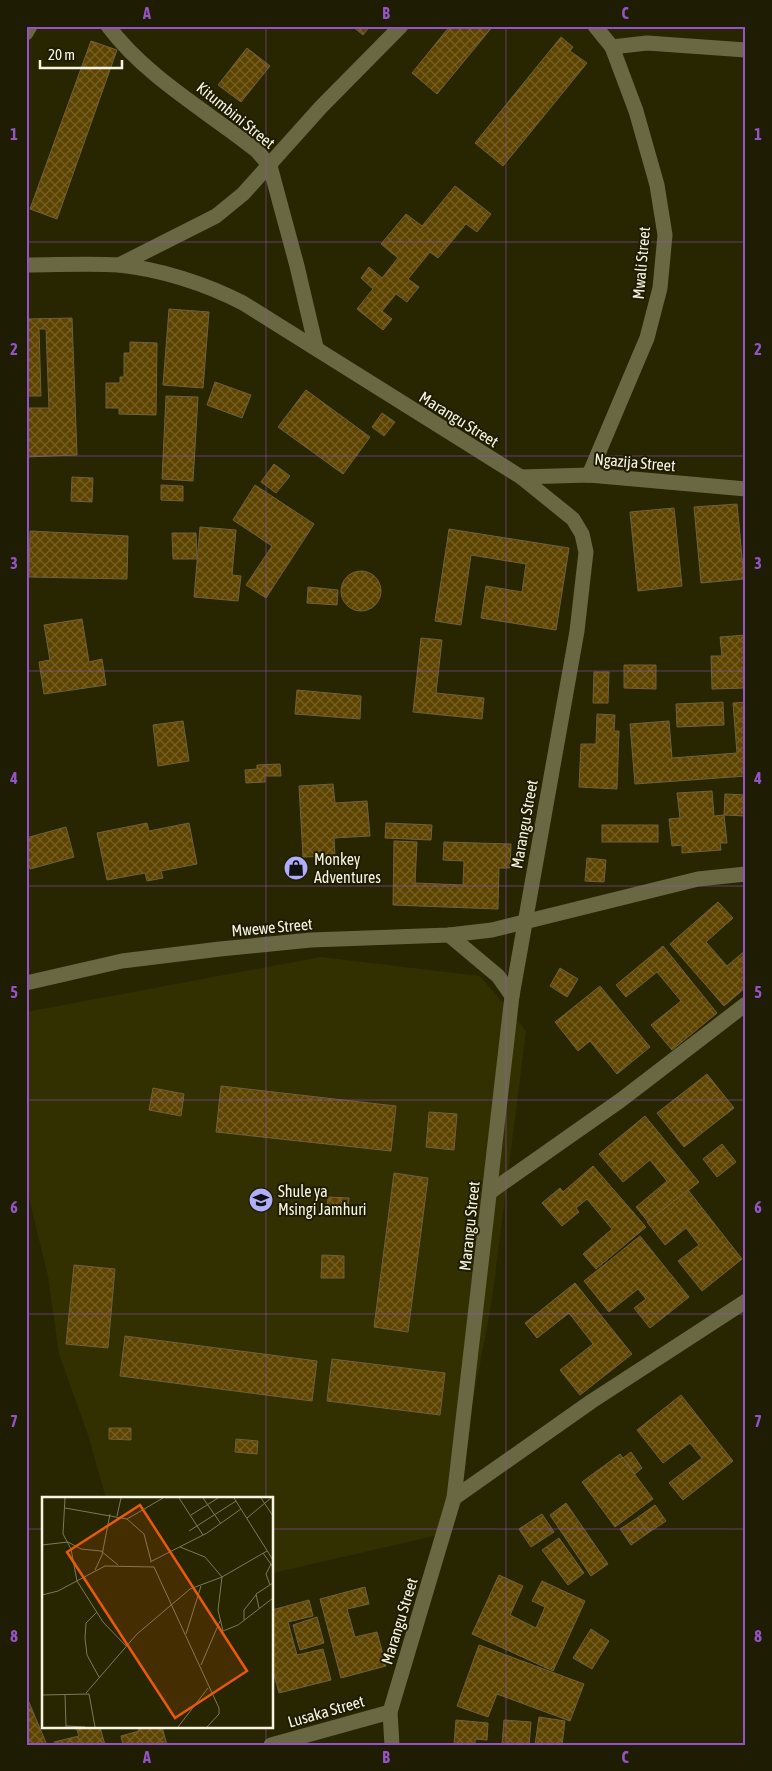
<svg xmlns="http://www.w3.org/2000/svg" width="772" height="1771" font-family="'Asap Condensed',sans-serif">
<defs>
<pattern id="building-cross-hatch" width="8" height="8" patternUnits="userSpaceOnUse" patternTransform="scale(1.25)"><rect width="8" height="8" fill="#5d4400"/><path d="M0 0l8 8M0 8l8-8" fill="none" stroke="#756025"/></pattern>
</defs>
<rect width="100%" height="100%" fill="#282601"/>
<path fill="#322f00" d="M321,957L480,976L526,1031L492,1300L470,1417L443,1534L273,1573L272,1498H106L88,1435L59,1354L48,1276L26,1186V1012Z"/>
<g fill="url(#building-cross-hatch)" stroke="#705f3d">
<path d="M352,26H370L363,35Z"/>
<path d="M450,26H493L437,94L412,73Z"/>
<path d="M561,37L573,47L570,51L587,63L503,166L475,143Z"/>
<path d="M91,41L117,50L57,219L30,209Z"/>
<path d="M247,48L270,66L241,102L218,85Z"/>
<path d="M455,186L491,214L477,232L466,224L438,258L430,252L408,279L419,287L407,302L396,294L382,311L392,319L383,330L357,309L373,289L361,278L369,267L382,278L398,258L381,244L406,214L422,226Z"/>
<path d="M169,309L209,312L203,388L163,385Z"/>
<path d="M72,318L77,455L26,457V408H49L46,329H39L41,396H26V319Z"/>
<path d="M130,342L157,343L156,415L119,414V408H106V383H120V377H124V353H130Z"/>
<path d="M215,382L251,395L242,418L207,405Z"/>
<path d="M306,390L370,437L343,474L278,427Z"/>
<path d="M166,396L198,397L193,481L162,479Z"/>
<path d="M382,413L395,422L384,436L372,427Z"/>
<path d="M274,464L290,476L276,493L261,482Z"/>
<path d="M72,477L93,478L92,502L71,501Z"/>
<path d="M161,485L183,486V501L161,500Z"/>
<path d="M255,485L314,524L266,598L246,585L272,546L233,520Z"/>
<path d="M737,504L744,579L701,583L694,507Z"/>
<path d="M674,508L682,586L638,591L630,512Z"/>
<path d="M200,527L236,530L232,575L241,576L238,601L194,597Z"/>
<path d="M449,529L569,548L556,630L481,618L486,586L522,592L526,564L471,555L461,625L435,621Z"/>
<path d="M30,531L128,536L127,579L29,577Z"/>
<path d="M172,533H196L197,559H173Z"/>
<circle cx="361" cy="591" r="20"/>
<path d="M308,587L338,590L337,605L307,603Z"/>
<path d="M82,619L89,662L102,659L106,685L44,694L39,662L50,660L44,625Z"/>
<path d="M746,635V688L712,689L711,656H722L720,637Z"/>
<path d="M421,638L442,640L436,693L484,698L482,719L413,712Z"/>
<path d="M624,665H656V689L624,688Z"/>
<path d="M594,672H609L608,703H593Z"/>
<path d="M297,690L361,696L360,719L295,714Z"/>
<path d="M723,702L724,725L677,727L676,704Z"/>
<path d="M746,702V776L635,784L630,724L669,721L672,758L737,753L733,703Z"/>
<path d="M597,714L615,715L614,731H619L617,789L579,787L581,744H596Z"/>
<path d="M183,721L189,761L158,766L153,725Z"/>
<path d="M280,764L281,776H265V782L246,783L245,770L257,769V765Z"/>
<path d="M333,784L335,803L367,801L370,836L334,838L335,856L303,857L299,786Z"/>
<path d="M712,791L714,816L724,815L727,843H720L721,850L682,853V845L672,846L669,819L680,818L677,793Z"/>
<path d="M725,794L746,795V816L724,815Z"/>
<path d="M147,823L149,831L189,823L197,864L161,871L163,878L147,881L145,873L107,880L97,833Z"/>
<path d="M386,823L432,825L431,840L385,838Z"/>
<rect x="602" y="825" width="56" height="17"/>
<path d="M66,827L74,857L30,869L26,855V838Z"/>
<path d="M394,841L417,842L415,883L463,885L464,861L443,860L444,842L511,844L510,868H499L498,909L393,905Z"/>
<path d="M587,858L606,860L604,882L585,881Z"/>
<path d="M718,902L733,918L706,942L727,966L746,950V987L724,1006L670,944Z"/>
<path d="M663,946L717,1013L672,1050L651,1025L681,1001L657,972L626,997L616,985Z"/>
<path d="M560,968L578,979L567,997L550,986Z"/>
<path d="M600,986L650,1047L617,1074L590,1041L578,1051L555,1022Z"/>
<path d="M707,1074L734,1108L684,1147L657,1113Z"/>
<path d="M221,1086L396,1106L391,1151L216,1132Z"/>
<path d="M153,1088L184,1094L181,1116L149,1110Z"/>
<path d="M429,1112L457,1114L454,1150L426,1147Z"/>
<path d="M645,1116L699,1182L649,1223L636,1207L667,1181L650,1160L623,1182L599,1154Z"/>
<path d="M722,1144L736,1162L717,1177L703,1159Z"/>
<path d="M593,1166L646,1227L596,1269L583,1254L612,1229L587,1199L576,1208L579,1212L562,1226L542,1203L560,1188L563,1192Z"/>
<path d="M394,1173L428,1178L408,1332L374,1327Z"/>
<path d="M688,1190L742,1259L702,1291L678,1261L699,1245L686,1228L665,1245L647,1222Z"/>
<path d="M328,1197L349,1198L347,1215L327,1214Z"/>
<path d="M640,1236L689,1297L650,1328L634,1308L646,1299L638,1289L609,1312L584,1281Z"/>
<path d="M322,1255L344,1256V1278H321Z"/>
<path d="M74,1265L115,1269L108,1348L66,1344Z"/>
<path d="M575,1283L632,1354L580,1395L560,1370L593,1344L569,1313L537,1338L525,1323Z"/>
<path d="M125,1336L317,1361L312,1401L120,1376Z"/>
<path d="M332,1359L445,1373L440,1415L327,1401Z"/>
<path d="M681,1395L733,1461L683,1500L669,1483L702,1458L690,1443L663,1463L637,1430Z"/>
<path d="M109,1428H131V1440L109,1439Z"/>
<path d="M236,1439L258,1441L257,1454L235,1452Z"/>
<path d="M631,1452L642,1468L635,1474L623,1458Z"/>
<path d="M620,1454L653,1499L615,1527L582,1482Z"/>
<path d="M566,1503L608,1564L591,1576L550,1515Z"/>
<path d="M655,1505L666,1521L648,1533L637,1518Z"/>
<path d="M542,1514L554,1532L531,1547L519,1529Z"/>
<path d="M637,1518L648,1533L631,1545L620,1529Z"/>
<path d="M559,1538L584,1573L568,1585L542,1550Z"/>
<path d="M499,1575L523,1586L510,1615L536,1628L545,1607L532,1601L542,1581L585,1601L553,1671L472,1634Z"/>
<path d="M365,1587L369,1604L347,1609L355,1637L377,1632L386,1666L341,1678L320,1599Z"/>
<path d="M309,1600L313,1616L288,1622L297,1655L323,1649L331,1680L279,1693L272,1667V1610Z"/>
<path d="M317,1617L324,1643L300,1650L293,1625Z"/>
<path d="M591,1629L609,1641L592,1669L573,1658Z"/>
<path d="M479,1645L584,1684L570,1721L497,1694L488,1717L457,1706Z"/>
<path d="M26,1700H28L47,1745H26Z"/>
<path d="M539,1717L565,1721L562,1745H535Z"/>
<path d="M456,1720L488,1723L487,1740L475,1739V1745H454Z"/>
<path d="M504,1720L531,1722L529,1745H502Z"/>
<path d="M76,1727H100L105,1745H55L54,1742L79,1736Z"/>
<path d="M138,1727H162L167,1745H123L121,1736L139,1731Z"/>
</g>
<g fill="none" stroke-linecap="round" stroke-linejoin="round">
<g stroke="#6a6842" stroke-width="15">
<path d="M108,26C147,78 207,111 257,151L270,166L297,266L316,347"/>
<path d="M26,33L30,26"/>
<path d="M612,47L647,43L746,50"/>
<path d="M26,265C57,265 88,263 119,265C160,269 206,284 243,303L521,477L573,519L582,534L586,552L577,631L512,996L454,1498L390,1712L392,1745"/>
<path d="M119,265L216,216L243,194L321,107L401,26"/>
<path d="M589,475L647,338L660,288L665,235L657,185L636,111L612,47L595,26"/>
<path d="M521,477L589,475L746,489"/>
<path d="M449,935L498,976L512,996"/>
<path d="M26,983L122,961L220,949L311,940L449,935L492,930L698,879L746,874"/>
<path d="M490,1192L621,1100L746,1004"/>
<path d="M454,1498L592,1401L746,1301"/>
<path d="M271,1745L390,1712"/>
</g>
</g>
<path fill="none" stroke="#9454c6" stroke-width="1" stroke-opacity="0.55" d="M266,26V1498M506,26V1745M26,242H746M26,456H746M26,671H746M26,886H746M26,1100H746M26,1314H746M26,1529H44M272,1529H746M266,1727V1745"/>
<defs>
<symbol id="shop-disc" viewBox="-11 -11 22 22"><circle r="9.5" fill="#b0aefa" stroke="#1e1c02"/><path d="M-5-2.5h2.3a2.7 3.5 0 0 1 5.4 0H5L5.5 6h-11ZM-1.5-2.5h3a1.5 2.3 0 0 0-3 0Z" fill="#111"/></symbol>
<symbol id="school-disc" viewBox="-11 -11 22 22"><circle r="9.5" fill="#b0aefa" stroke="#1e1c02"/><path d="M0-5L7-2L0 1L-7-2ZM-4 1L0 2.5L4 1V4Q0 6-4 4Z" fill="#111"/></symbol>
</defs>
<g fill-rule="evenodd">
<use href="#shop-disc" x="282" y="854" width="28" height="28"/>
<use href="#school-disc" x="247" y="1186" width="28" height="28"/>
</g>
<g text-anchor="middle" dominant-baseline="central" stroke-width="4" stroke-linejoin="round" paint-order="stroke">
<g font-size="16" fill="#f6f5e1" stroke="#1e1c02">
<text transform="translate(236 115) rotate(39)">Kitumbini Street</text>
<text transform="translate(641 263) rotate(-85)">Mwali Street</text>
<text transform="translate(459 419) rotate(32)">Marangu Street</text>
<text transform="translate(635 462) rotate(5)">Ngazija Street</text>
<text transform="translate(524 824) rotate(-80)">Marangu Street</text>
<text transform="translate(272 927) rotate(-5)">Mwewe Street</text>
<text transform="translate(469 1226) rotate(-84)">Marangu Street</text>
<text transform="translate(399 1621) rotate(-73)">Marangu Street</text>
<text transform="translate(326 1711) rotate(-16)">Lusaka Street</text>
</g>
<g font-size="16" fill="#f6f5e1" stroke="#1e1c02" text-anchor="start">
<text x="314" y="859">Monkey<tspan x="314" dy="18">Adventures</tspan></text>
<text x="278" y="1191">Shule ya<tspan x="278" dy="18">Msingi Jamhuri</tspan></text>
</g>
</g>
<g transform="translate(42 1497)">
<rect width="231" height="231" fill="#282601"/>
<path fill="none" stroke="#7a795b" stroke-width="1" d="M23,1L21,37L29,52L35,84L61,125L84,149M137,1L161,38M161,1L179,27M192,1L231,63M219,1L231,19M23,11L85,22L102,37L109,64M149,18L176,1M75,19L79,1M205,21L229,1M85,22L121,1M147,34L194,4M0,48L26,45L39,52L59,54L76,68M138,50L163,60L180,80L176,113L181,134L196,128L231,101M221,56L231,70M108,65L165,36L199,12M53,73L60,58L68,17M228,88L224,77L229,67M0,98L16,94L63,69L112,70L177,211V217L165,230M217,111L214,97L231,86M55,115L44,126L43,141L45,158L57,180M202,123V113L214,98M144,137L159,89M159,168L178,124M44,196L95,137L148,92L180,80L225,54M23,197L24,230M0,198L47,197L53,230M24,229L43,230M136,230L166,191"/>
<path fill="#e8590c" fill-opacity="0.15" stroke="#e8590c" stroke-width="2.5" d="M98,8L205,174L133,221L25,55Z"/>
<rect width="231" height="231" fill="none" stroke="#f6f5e1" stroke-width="2.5"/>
</g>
<rect width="772" height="1771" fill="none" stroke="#1e1c02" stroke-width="55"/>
<path d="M40 60v8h82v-8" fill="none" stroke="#f6f5e1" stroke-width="2.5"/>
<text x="48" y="60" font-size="15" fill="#f6f5e1" stroke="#1e1c02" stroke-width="4" paint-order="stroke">20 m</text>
<rect x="28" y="28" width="716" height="1716" fill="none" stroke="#9454c6" stroke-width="2"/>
<g font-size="16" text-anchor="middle" font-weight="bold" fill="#9454c6">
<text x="147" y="19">A</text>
<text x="386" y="19">B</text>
<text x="625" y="19">C</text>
<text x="14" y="140">1</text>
<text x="758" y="140">1</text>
<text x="14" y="355">2</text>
<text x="758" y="355">2</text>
<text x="14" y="569">3</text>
<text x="758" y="569">3</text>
<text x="14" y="784">4</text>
<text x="758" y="784">4</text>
<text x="14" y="998">5</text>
<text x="758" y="998">5</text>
<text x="14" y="1213">6</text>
<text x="758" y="1213">6</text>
<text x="14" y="1427">7</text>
<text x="758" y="1427">7</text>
<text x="14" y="1642">8</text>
<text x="758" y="1642">8</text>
<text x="147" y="1763">A</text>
<text x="386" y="1763">B</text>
<text x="625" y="1763">C</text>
</g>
</svg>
